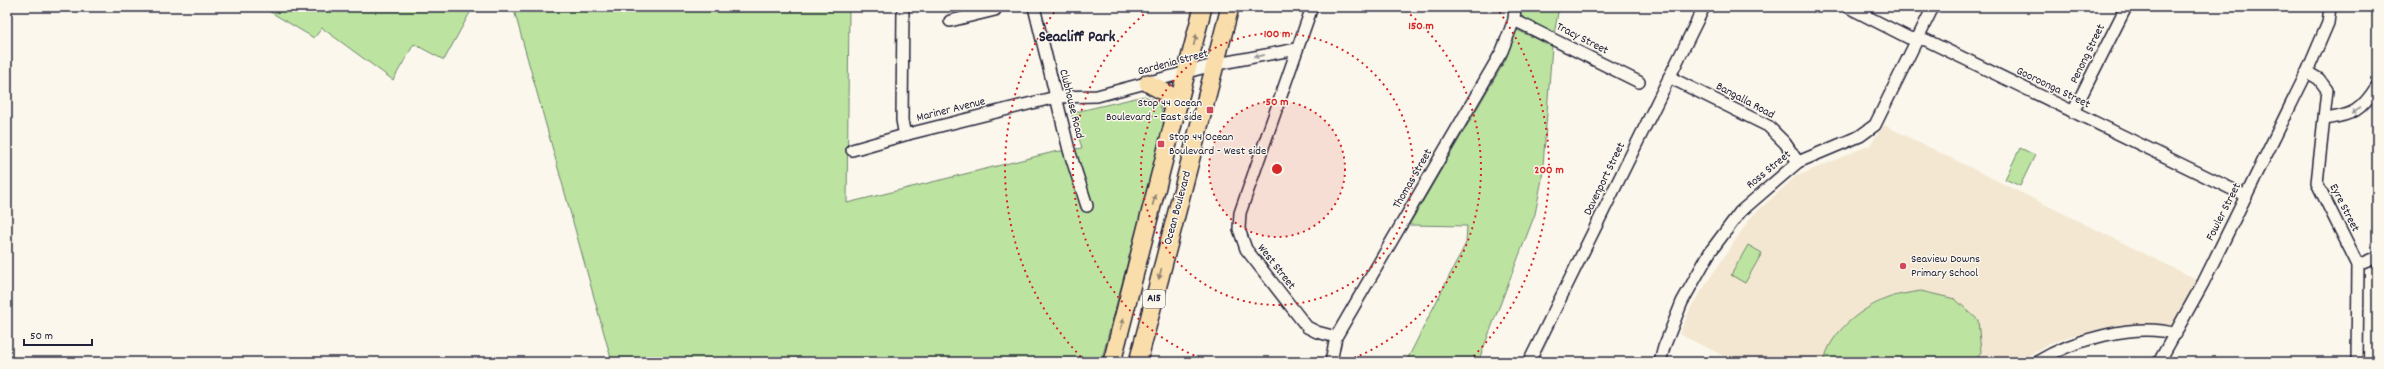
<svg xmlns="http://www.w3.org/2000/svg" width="2384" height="369" font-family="Dekko,sans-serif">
<rect width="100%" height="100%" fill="#fbf7ec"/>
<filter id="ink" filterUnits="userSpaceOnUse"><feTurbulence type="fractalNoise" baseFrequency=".025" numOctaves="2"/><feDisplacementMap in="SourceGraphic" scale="8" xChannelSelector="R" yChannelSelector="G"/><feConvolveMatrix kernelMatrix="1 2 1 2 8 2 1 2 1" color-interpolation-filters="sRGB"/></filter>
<g filter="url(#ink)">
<path fill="#f3e7d1" d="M1884,125L2198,280L2174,325L2089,332L2070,336L2044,346L2018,362H1736L1679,334L1692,305L1751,217L1795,177L1870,145Z"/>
<g fill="#bce4a0" stroke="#6f836e">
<path d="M262,7H473L444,60L414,44L393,80L322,28L314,38Z"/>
<path d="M508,7H849L847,203L1054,152L1082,148L1071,113L1144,96L1159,102L1165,123L1101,362H612L514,10Z"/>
<path d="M1519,7H1559L1554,35L1518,17Z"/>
<path d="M1517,30L1552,46L1542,179L1535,214L1478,362H1406L1466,243L1467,226L1409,225L1506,59L1514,32Z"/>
<path d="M2020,148L2035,155L2020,186L2005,179Z"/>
<path d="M1748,245L1762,253L1745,283L1731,275Z"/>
<path d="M1921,291L1955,299L1978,320L1981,352L1975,362H1824C1829,333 1861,308 1888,298C1898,294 1910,293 1921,291Z"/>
</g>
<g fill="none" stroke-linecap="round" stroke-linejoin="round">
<defs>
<g id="street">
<path d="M903,7L902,120L904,131L908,134L1056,97L1097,96L1217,64L1297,49"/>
<path d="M1034,7L1069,150L1087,206"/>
<path d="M1312,7L1240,213L1239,229L1246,249L1307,327L1317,332L1336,337"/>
<path d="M1848,7L1909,38L1926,40L2246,196"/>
<path d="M2330,7L2328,23L2307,72L2319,79L2327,90L2317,183L2358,265L2357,362"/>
<path d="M1514,20L1639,82"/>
<path d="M950,21L995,10"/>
<path d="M1669,77L1768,126L1785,143L1798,162"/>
<path d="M2073,112L2126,7"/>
<path d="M2325,119C2353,115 2361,111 2377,86"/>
<path d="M852,150L908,134"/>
<path d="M2358,265L2377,257"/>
<path d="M1331,362L1336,337L1502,51L1514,20L1515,7"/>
<path d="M1529,362L1704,7"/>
<path d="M1660,362L1664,347L1682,302L1710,252L1740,212L1798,162L1860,136L1875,125L1933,7"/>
<path d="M2037,362C2072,340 2136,322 2176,334"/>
<path d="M2159,362L2203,283L2307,72"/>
</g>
<g id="primary">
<path d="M1148,83L1168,94L1173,110L1172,118"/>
<path d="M1112,362L1203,7"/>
<path d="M1138,362L1230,7"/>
</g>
</defs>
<use href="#street" stroke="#22223b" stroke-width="14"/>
<use href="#primary" stroke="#22223b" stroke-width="20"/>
<use href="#street" stroke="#fbf7ec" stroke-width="11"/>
<use href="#primary" stroke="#f9deab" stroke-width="17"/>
</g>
<defs><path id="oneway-solid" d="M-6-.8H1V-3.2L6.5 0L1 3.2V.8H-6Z"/></defs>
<g fill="#8e8073">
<use href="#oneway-solid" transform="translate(1195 40) rotate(-76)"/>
<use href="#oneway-solid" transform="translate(1154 200) rotate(-75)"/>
<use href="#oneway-solid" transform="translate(1160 274) rotate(104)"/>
<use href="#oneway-solid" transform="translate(1122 324) rotate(-76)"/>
</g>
<g fill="#99979c">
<use href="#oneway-solid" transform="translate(1259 56) rotate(169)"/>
<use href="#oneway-solid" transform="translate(2356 111) rotate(147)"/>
</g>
</g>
<circle cx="1277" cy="169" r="68" fill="#d62828" fill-opacity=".12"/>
<g fill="none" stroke="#d62828" stroke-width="2" stroke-dasharray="2 4">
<circle cx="1277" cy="169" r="68"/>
<circle cx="1277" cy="169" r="136"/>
<path d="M1211 362A204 204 0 0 1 1153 7M1401 7A204 204 0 0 1 1343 362"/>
<path d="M1085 361A272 272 0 0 1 1058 7M1496 7A272 272 0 0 1 1469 361"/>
</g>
<g fill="#d1495b" stroke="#fbf7ec" stroke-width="1.5">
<rect x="1206" y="106" width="8" height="8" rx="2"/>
<rect x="1157" y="140" width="8" height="8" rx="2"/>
<circle cx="1903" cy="266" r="4"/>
</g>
<g text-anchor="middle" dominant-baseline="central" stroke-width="3" stroke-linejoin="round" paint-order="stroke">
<rect fill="#fbf7ec" stroke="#636270" stroke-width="1" x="1143" y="290" width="22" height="18" rx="3"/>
<g font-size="11" font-weight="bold" fill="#22223b">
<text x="1154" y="299">A15</text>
</g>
<g font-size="12" fill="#22223b" stroke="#fbf7ec">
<text transform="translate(1582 39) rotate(27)">Tracy Street</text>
<text transform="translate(2088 54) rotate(-64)">Penong Street</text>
<text transform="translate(1173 63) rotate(-15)">Gardenia Street</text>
<text transform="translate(2053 88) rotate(26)">Gooroonga Street</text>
<text transform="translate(1745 101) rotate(28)">Bangalla Road</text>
<text transform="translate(1071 104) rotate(76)">Clubhouse Road</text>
<text transform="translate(951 110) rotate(-14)">Mariner Avenue</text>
<text transform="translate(1769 170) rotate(-39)">Ross Street</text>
<text transform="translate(1413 179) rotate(-60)">Thomas Street</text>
<text transform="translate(1605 179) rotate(-64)">Davenport Street</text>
<text transform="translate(1178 208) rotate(-75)">Ocean Boulevard</text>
<text transform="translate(2344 208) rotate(63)">Eyre Street</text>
<text transform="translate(2224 212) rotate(-63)">Fowler Street</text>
<text transform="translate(1276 267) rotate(52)">West Street</text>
</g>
<g font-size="12" fill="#22223b" stroke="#fbf7ec" text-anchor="start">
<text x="1202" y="103" text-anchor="end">Stop 44 Ocean<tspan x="1202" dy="14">Boulevard - East side</tspan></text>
<text x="1169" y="137">Stop 44 Ocean<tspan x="1169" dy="14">Boulevard - West side</tspan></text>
<text x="1911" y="259">Seaview Downs<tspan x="1911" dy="14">Primary School</tspan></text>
</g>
<g font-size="16" font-weight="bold" fill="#22223b" stroke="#fbf7ec">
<text x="1077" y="37">Seacliff Park</text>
</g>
</g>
<circle cx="1277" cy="169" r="6" fill="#d62828" stroke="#fbf7ec" stroke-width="2"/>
<g font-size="12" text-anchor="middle" font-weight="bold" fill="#d62828" stroke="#fbf7ec" stroke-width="3" stroke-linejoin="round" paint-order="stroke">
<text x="1421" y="29">150 m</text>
<text x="1277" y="37">100 m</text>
<text x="1277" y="105">50 m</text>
<text x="1549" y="173">200 m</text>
</g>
<rect width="2384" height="369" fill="none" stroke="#fbf7ec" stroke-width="24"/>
<rect x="12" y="12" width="2360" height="345" fill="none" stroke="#22223b" stroke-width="1.5" filter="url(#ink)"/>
<path d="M24 339v6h68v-6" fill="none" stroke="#22223b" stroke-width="2"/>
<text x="30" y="339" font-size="12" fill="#22223b" stroke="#fbf7ec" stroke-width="3" paint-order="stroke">50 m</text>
</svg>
